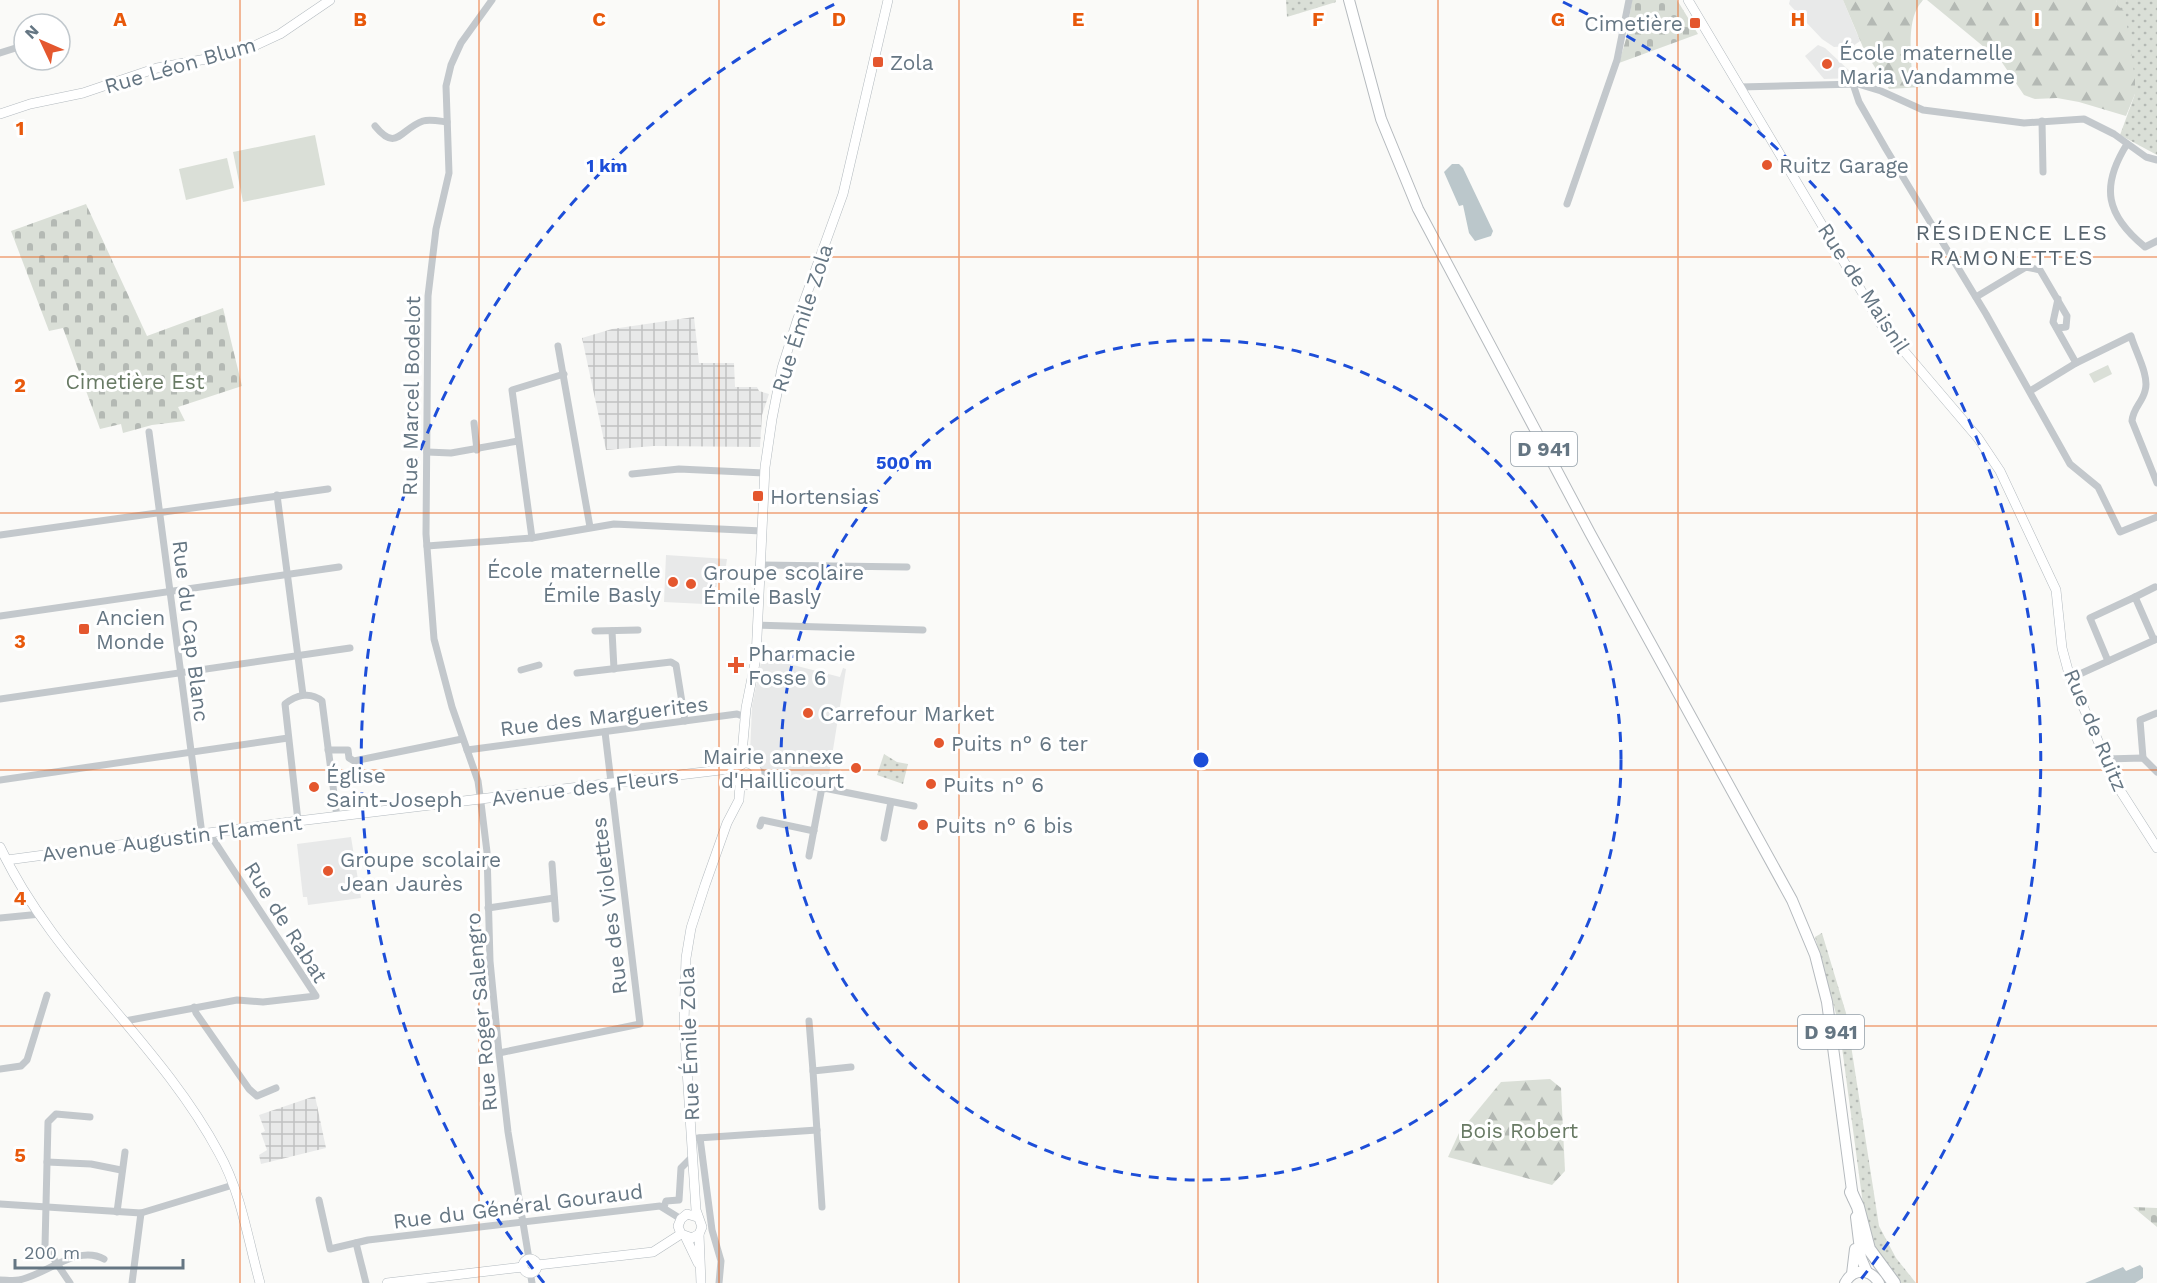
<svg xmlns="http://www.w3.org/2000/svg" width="2157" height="1283" font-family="'Work Sans',sans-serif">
<defs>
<pattern id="industrial-grid" width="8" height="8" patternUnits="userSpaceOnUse" patternTransform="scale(1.5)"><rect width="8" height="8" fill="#e8e9e9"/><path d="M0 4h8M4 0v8" fill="none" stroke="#c0c1c2"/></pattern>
<pattern id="grass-dots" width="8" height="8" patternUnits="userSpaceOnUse" patternTransform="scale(1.5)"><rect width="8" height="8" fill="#dadfd7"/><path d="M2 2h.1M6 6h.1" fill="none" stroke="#b4b9b4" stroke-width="1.8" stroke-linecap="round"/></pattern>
<pattern id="forest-firs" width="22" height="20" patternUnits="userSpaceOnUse" patternTransform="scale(1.5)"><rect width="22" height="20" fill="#dadfd7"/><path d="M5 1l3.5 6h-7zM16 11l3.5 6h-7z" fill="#b4b9b4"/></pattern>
<pattern id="cemetery-stones" width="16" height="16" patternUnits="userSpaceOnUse" patternTransform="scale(1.5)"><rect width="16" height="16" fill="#dadfd7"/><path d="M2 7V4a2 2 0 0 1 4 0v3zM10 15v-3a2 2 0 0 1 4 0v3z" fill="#b4b9b4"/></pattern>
</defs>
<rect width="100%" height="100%" fill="#fafaf8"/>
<g fill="#e8e9e9">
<path d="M1790,0H1843L1860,41L1849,49L1846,46L1834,47L1822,39L1789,4Z"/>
<path d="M1818,45L1825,48L1854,75V78L1824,79L1805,56Z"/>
<path d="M666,555L727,559L726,566H719L715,597L724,599V605L664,602Z"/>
<path d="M762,657L840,677L843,668L846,669L826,793L763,781L762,769L750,754L752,706Z"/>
<path d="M351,837L361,898L308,905L307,897H303L297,844Z"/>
</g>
<g fill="url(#industrial-grid)">
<path d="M694,317L699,363H734L735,387H757L759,391L769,394L762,415L760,447L654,446L606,450L582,338L612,329Z"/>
<path d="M315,1096L326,1148L261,1164L259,1155L267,1150L261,1133L265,1131L259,1115Z"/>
</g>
<g fill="url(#grass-dots)">
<path d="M1286,0H1336V2L1287,17Z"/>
<path d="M2116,0H2157V155L2120,135L2135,94Z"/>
<path d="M884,754L897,762L908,764L903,784L877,775Z"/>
<path d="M1822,933L1846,1013L1879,1226L1896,1258L1916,1283H1901L1875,1251L1866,1227L1839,1025L1815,937Z"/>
</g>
<g fill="url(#forest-firs)">
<path d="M1843,0H1923C1905,19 1912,55 1912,79L1922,87L1889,89L1865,52Z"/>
<path d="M1927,0H2116L2118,6L2125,12L2135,79V94L2126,116L2079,102L2057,98L2035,99L2024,95L2001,61Z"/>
<path d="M1550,1079L1561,1088L1565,1171L1552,1185L1448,1157L1459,1133L1501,1082Z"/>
</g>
<g fill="url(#cemetery-stones)">
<path d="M1632,0H1677L1698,34L1619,63L1626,39Z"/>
<path d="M86,204L147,336L223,308L242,386L178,407L185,421L152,425L123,433L121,424L100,429L63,328L49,331L11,231Z"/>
<path d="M2133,1207L2157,1208V1227Z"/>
</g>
<g fill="#dadfd7">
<path d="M315,135L325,185L243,202L233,152Z"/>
<path d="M227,158L234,188L186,200L179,169Z"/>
<path d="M2108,365L2112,374L2094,383L2089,374Z"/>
</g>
<g fill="#bbc7cb">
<path d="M1452,164H1459L1463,168L1493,231L1491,236L1475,241L1469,233L1463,205L1459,206L1444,172Z"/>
<path d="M2140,1265L2143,1268V1278L2135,1283H2085L2123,1267L2126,1271Z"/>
</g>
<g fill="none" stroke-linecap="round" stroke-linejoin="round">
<defs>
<g id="secondary">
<path d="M1688,0L1881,324L1978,438L2000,471L2056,590L2062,648L2069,674L2118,787L2157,848"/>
<path d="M0,114L30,104L83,93L157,68L239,53L280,34L330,0"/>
<circle cx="746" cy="774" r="11"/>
<path d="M741,765L746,708L756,658L765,467L772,419L782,368L797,321L843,194L888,0"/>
<path d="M0,847C54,962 159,1041 219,1153C241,1192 248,1240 260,1283"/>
<path d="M7,860L298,821L737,768"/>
<path d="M697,1217L687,1214L681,1219L678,1226L681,1234L692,1238L699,1234L702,1227L696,1210L684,1023L686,958L691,928L705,885L727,823L739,800L740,783"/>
<path d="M699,1234L701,1283"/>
<path d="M686,1238L698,1263"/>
<circle cx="530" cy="1266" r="7"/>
<path d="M537,1265L653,1252L681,1234"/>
<path d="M387,1283L523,1267"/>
</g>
<g id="primary">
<path d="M1349,0L1381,119L1418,209L1590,533L1792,900L1815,955L1827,1002L1853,1198"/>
<path d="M1856,1217L1861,1258L1867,1272"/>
<path d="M1852,1274L1855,1249"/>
<path d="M1845,1283C1853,1268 1870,1268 1879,1283"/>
</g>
<path id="highway" d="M1851,1192L1858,1207L1869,1249L1894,1283"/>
</defs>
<use href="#secondary" stroke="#b3babf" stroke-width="10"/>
<use href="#primary" stroke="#b5babe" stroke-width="12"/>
<use href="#highway" stroke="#b4b9bd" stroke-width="14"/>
<g stroke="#c3c8cc" stroke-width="7">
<path d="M492,0L461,43L451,65L446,86L449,173L436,229L428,296L426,534L434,639L452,707L478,781L481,803L487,852L490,961L499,1053L508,1132L529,1259"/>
<path d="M0,53L22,46"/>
<path d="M1853,84L1859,102L1886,149L1986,314L2070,464L2098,487L2120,532L2157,517"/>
<path d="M1740,87L1858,84L1881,91L1923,110L2024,123L2084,119L2114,134L2146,157L2157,160"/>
<path d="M2042,121L2043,172"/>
<path d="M375,126C397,153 400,129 423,121C430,119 439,121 447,122"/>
<path d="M2127,144C2100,187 2106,215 2145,247L2157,241"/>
<path d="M1567,204L1617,60L1629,0"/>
<path d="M1976,297L2026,267L2040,270L2067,316L2066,327L2057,328"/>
<path d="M2058,299L2053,322L2076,363"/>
<path d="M558,346L590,527"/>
<path d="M2030,391L2076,363L2131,336C2135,351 2150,376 2145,391C2142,403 2133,408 2132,421L2157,483"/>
<path d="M474,423L477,450"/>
<path d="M149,432L202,834"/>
<path d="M427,452L451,453L518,441"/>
<path d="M632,474L679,469L765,473"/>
<path d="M277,495L303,695"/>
<path d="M0,535L328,489"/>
<path d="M532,538L512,390L564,374"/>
<path d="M427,546L532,538L614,524L762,531"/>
<path d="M760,565L907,567"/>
<path d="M2135,597L2155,587"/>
<path d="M0,616L339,567"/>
<path d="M757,625L923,630"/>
<path d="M595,631L638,630"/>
<path d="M612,631L614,669"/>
<path d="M2108,661L2090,618L2135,597L2154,640"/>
<path d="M521,670L539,665"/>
<path d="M577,673L671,662L676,665L685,721"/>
<path d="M2071,678L2157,639"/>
<path d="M0,699L350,648"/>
<path d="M328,750H348L349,758L354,761L462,739"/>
<path d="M467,750L737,714L745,717"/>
<path d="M2143,758L2140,720L2157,713"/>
<path d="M2106,759L2143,758L2157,772"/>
<path d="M756,769L769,777"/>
<path d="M756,779L769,777L914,806"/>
<path d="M0,780L288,738"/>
<path d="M298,821L285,704C296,695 310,691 322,701L337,817"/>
<path d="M760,826L762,820L814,831"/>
<path d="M884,838L891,802"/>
<path d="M809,856L822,787"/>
<path d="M552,864L556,919"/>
<path d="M488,908L554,898"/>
<path d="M0,918L41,914"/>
<path d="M194,1007L196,1013L249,1089L257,1096L276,1088"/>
<path d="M125,1021L237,1000L263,1002L316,996L209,833"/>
<path d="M809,1021L813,1071"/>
<path d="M499,1053L640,1024L605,732"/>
<path d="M0,1069L21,1066L27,1060L47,995"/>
<path d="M698,1138L817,1130"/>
<path d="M700,1138L712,1230L721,1261L719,1283"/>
<path d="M47,1162L91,1164L121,1170"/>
<path d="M319,1200L330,1249L368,1240L660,1206L681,1219"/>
<path d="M0,1204L141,1213L233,1185"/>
<path d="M664,1207L666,1201L679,1200L681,1168L693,1156"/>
<path d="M822,1207L813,1071L851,1067"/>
<path d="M117,1212L125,1152"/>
<path d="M356,1243L366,1283"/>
<path d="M530,1272L532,1283"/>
<path d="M0,1280C6,1280 13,1281 19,1280C46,1275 77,1244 104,1259"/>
<path d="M70,1283L45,1246L48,1122L56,1114L90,1117"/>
<path d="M132,1283L141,1213"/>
</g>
<use href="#secondary" stroke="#fff" stroke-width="9"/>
<use href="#primary" stroke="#fff" stroke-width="10"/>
<use href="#highway" stroke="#fff" stroke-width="12"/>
</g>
<path fill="none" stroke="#e8590c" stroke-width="1.5" stroke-opacity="0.55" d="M240,0V1283M479,0V1283M719,0V1283M959,0V1283M1198,0V1283M1438,0V1283M1678,0V1283M1917,0V1283M0,257H2157M0,513H2157M0,770H2157M0,1026H2157"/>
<g fill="none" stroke="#1d4ed8" stroke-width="3" stroke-dasharray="10 8">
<circle cx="1201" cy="760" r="420"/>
<path d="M544 1283A840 840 0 0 1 839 2M1563 2A840 840 0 0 1 1858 1283"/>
</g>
<g fill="#e4572e" stroke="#fff" stroke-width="2">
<rect x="1689" y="17" width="12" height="12" rx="3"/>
<rect x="872" y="56" width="12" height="12" rx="3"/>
<circle cx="1827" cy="64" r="6"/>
<circle cx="1767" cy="165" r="6"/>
<rect x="752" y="490" width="12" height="12" rx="3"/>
<circle cx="673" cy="582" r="6"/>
<circle cx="691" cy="584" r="6"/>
<rect x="78" y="623" width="12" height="12" rx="3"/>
<path d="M733 656h6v6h6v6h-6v6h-6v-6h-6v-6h6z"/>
<circle cx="808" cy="713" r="6"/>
<circle cx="939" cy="743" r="6"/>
<circle cx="856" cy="768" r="6"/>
<circle cx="931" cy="784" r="6"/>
<circle cx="314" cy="787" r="6"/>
<circle cx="923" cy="825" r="6"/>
<circle cx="328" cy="871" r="6"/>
</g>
<g text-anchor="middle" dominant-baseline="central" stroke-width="6" stroke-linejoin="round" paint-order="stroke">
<g fill="#fff" stroke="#939fa8" stroke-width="1.5">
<rect x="1511" y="432" width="66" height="34" rx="4.5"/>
<rect x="1798" y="1015" width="66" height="34" rx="4.5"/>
</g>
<g font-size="20" font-weight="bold" fill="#657683">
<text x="1544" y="449">D 941</text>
<text x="1831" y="1032">D 941</text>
</g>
<g font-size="21" fill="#657683" stroke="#fff" text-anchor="start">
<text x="1683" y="23" text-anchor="end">Cimetière</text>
<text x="1839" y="52">École maternelle<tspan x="1839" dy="24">Maria Vandamme</tspan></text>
<text x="890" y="62">Zola</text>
<text x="1779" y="165">Ruitz Garage</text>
<text x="770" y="496">Hortensias</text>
<text x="661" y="570" text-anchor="end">École maternelle<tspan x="661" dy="24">Émile Basly</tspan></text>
<text x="703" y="572">Groupe scolaire<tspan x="703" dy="24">Émile Basly</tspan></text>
<text x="96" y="617">Ancien<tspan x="96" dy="24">Monde</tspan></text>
<text x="748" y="653">Pharmacie<tspan x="748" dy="24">Fosse 6</tspan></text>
<text x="820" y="713">Carrefour Market</text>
<text x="951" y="743">Puits n° 6 ter</text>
<text x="844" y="756" text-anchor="end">Mairie annexe<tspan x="844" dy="24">d'Haillicourt</tspan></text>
<text x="326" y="775">Église<tspan x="326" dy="24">Saint-Joseph</tspan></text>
<text x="943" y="784">Puits n° 6</text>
<text x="935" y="825">Puits n° 6 bis</text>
<text x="340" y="859">Groupe scolaire<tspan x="340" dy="24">Jean Jaurès</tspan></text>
</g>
<g font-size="21" fill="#657683" stroke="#fff">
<text transform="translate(180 65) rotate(-16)">Rue Léon Blum</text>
<text transform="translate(1864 288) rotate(57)">Rue de Maisnil</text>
<text transform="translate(802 318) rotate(-72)">Rue Émile Zola</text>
<text transform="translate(411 396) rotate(-89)">Rue Marcel Bodelot</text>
<text transform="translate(191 631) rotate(83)">Rue du Cap Blanc</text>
<text transform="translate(604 716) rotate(-7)">Rue des Marguerites</text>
<text transform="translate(2096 730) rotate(67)">Rue de Ruitz</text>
<text transform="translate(585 787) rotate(-7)">Avenue des Fleurs</text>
<text transform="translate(172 838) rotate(-7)">Avenue Augustin Flament</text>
<text transform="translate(609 906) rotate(-97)">Rue des Violettes</text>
<text transform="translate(286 922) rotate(58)">Rue de Rabat</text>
<text transform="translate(481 1012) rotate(-95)">Rue Roger Salengro</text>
<text transform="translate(689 1044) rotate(-92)">Rue Émile Zola</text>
<text transform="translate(518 1206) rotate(-7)">Rue du Général Gouraud</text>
</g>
<g font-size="21" fill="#687a64" stroke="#fff">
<text x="135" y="381">Cimetière Est</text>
<text x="1519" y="1130">Bois Robert</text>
</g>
<g font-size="22" letter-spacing="1.5" fill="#57646e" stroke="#fff">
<text x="2012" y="232">RÉSIDENCE LES<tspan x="2012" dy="25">RAMONETTES</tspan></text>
</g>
</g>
<g font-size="20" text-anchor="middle" font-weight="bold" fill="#e8590c" stroke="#fff" stroke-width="6" stroke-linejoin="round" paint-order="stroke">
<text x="120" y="26">A</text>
<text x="360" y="26">B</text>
<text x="599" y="26">C</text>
<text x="839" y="26">D</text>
<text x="1078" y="26">E</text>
<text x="1318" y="26">F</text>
<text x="1558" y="26">G</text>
<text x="1798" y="26">H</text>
<text x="2037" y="26">I</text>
<text x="20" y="135">1</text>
<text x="20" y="392">2</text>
<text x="20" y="648">3</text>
<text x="20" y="905">4</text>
<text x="20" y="1162">5</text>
</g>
<circle cx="1201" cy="760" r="9" fill="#1d4ed8" stroke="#fff" stroke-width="3"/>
<g font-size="18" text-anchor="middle" font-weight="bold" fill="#1d4ed8" stroke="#fff" stroke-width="6" stroke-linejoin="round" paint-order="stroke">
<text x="607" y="172">1 km</text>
<text x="904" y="469">500 m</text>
</g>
<g transform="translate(42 42) rotate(314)"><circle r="28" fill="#ffffff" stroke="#c1c8cd" stroke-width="1.5"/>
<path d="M0-4.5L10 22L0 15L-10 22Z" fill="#e4572e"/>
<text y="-9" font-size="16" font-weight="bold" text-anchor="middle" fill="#657683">N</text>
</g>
<path d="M15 1259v9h168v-9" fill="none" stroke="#657683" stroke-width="3"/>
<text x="24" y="1259" font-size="18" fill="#657683" stroke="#ffffff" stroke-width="4.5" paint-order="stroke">200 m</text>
</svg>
